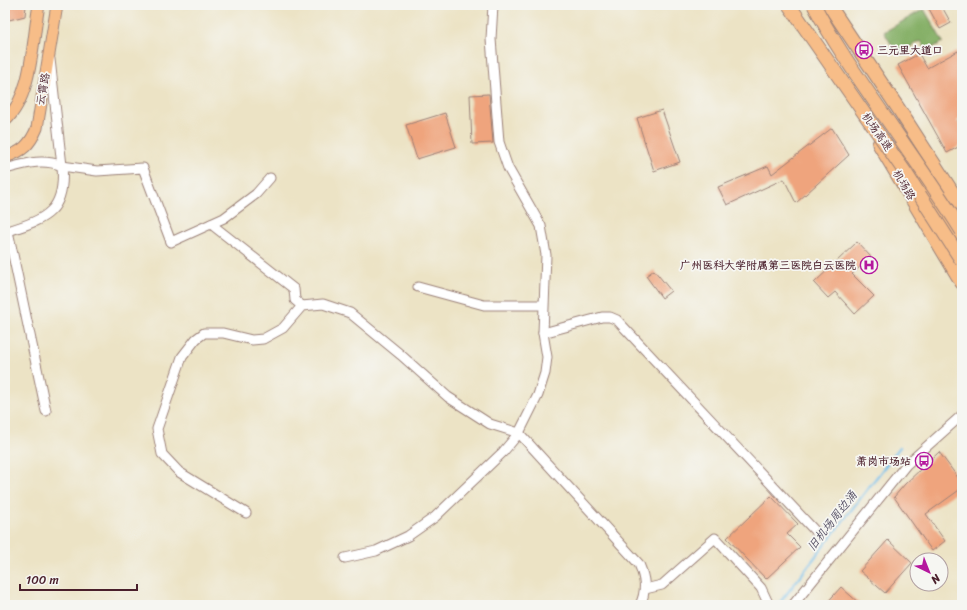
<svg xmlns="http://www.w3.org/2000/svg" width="967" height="610" font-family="Sriracha,'LXGW WenKai TC',sans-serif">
<rect width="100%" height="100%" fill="#f6f6f2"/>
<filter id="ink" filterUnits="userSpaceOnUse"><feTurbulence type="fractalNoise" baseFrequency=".025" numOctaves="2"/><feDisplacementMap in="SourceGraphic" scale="8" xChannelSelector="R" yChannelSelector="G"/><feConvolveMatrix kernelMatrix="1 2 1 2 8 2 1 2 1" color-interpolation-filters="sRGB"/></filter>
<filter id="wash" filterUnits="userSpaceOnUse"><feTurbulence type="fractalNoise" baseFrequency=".012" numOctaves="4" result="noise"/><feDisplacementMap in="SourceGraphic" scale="16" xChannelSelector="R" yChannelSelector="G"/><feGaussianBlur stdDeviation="0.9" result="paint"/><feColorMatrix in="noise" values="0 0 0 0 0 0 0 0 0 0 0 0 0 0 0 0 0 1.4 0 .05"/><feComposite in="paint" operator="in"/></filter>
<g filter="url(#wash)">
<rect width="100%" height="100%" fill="#ece3c5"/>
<path fill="#86b068" stroke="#68684a" d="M924,9L943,42L927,51L921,41L897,54L884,32Z"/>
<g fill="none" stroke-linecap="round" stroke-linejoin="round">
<path stroke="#6fbeea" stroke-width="2.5" d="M778,605L900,447"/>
</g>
<g id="blocks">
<g fill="#efa47d">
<path d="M5,5H26L25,16L5,21Z"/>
<path d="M927,5H941L951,23L940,29Z"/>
<path d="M958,51L962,59V118L957,121L962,129V145L947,153L898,65L919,54L927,68Z"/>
<path d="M489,94L493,143L472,144L470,95Z"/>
<path d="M662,110L680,162L654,171L637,118Z"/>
<path d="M445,113L456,147L417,159L406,125Z"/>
<path d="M832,128L849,155L796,203L784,179L727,205L718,187L768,166L772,174Z"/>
<path d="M857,242L871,257L852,274L874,296L855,314L835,292L828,298L814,283Z"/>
<path d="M654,270L671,291L662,298L646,276Z"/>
<path d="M939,452L962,483V488L926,514L945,541L932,551L894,497L905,484Z"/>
<path d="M771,496L798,524L787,534L800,547L766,579L727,538Z"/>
<path d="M888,540L912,563L885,593L860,571Z"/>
<path d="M841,587L861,605H825Z"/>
</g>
</g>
</g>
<g filter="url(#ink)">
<use href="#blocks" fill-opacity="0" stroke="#9b8178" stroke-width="1"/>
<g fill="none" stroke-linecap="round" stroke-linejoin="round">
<defs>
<g id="minor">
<path d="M5,169C25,164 42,158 62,166L50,59"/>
<path d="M211,224L294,289L295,300L302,306"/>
<path d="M418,287L484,305H543"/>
<path d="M543,333L602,317H610L617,320L816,532"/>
<path d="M46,411L8,231C47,219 66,210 62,166L97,171L143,168L171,242L224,218L256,194L270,178"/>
<path d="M246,513L179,472L162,454L157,429L182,357L196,339L204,333H223L252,340L263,339L283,328L302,306L323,304L350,313L401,355L448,397L490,424L519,433L639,564C645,578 647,590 640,605"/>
<path d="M345,558L376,551L408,536L435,517L503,452L519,433L538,395L545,373L547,357L543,333L546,255L541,226L508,168L499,142L491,39L493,5"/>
<path d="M645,589L662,585L715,538L761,588L769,605"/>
<path d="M793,605L906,465L962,415"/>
</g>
<g id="major">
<path d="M5,121C33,95 32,41 39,5"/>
<path d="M5,157C22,152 30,145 37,128L57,5"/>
<path d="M950,199L962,219"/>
</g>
<g id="highway">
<path d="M829,5L898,108L962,207"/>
<path d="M879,144L962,283"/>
<path d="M899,148L939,211L962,243"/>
</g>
</defs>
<use href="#minor" stroke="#9b8178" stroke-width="11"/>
<use href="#major" stroke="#9b8178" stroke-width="13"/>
<use href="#highway" stroke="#9b8178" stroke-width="15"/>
<use href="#minor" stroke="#fff" stroke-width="9"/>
<use href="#major" stroke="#f7bd88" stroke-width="11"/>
<use href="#highway" stroke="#f7bd88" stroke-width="13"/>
<defs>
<g id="highway-bridge">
<path d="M789,5L907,175L962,261"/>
<path d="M814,5C832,40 855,73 877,105C906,147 935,188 962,231"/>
</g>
</defs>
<use href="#highway-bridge" stroke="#9b8178" stroke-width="15" stroke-linecap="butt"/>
<use href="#highway-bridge" stroke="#f7bd88" stroke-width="13"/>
</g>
</g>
<defs>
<symbol id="bus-ring" viewBox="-11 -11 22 22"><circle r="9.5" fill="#f6f6f2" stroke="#b5179e" stroke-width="1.5"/><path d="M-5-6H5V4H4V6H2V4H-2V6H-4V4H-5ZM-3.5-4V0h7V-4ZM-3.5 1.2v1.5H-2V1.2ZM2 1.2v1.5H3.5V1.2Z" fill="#b5179e"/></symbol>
<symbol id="hospital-ring" viewBox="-11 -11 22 22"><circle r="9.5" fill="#f6f6f2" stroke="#b5179e" stroke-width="1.5"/><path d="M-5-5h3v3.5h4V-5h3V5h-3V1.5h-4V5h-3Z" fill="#b5179e"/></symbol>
</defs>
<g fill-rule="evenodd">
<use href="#bus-ring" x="854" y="40" width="20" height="20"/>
<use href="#hospital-ring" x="859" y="255" width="20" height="20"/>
<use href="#bus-ring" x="914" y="451" width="20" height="20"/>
</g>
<g text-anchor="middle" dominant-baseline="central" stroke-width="3.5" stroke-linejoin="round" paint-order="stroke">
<g font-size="11" font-weight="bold" fill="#4a1f2b" stroke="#f6f6f2" text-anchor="end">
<text x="877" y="50" text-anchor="start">三元里大道口</text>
<text x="856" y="265">广州医科大学附属第三医院白云医院</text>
<text x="911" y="461">萧岗市场站</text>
</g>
<g font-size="11" fill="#4a1f2b" stroke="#f6f6f2">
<text transform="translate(43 89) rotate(-80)">云霄路</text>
<text transform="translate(877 132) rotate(55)">机场高速</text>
<text transform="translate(904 185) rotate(59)">机场路</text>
</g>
<g font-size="12" font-style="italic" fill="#554f64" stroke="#f6f6f2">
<text transform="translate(832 521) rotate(-52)">旧机场周边涌</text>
</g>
</g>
<rect width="967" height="610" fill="none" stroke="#f6f6f2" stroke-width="20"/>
<g transform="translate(929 572) rotate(137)"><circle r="19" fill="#f6f6f2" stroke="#b1a0a2"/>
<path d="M0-3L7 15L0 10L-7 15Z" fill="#b5179e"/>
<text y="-6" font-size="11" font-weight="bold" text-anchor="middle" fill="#4a1f2b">N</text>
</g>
<path d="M20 584v6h117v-6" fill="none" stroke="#4a1f2b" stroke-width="2"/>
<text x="26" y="584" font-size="12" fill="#4a1f2b" stroke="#f6f6f2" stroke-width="3" paint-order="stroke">100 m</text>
</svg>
